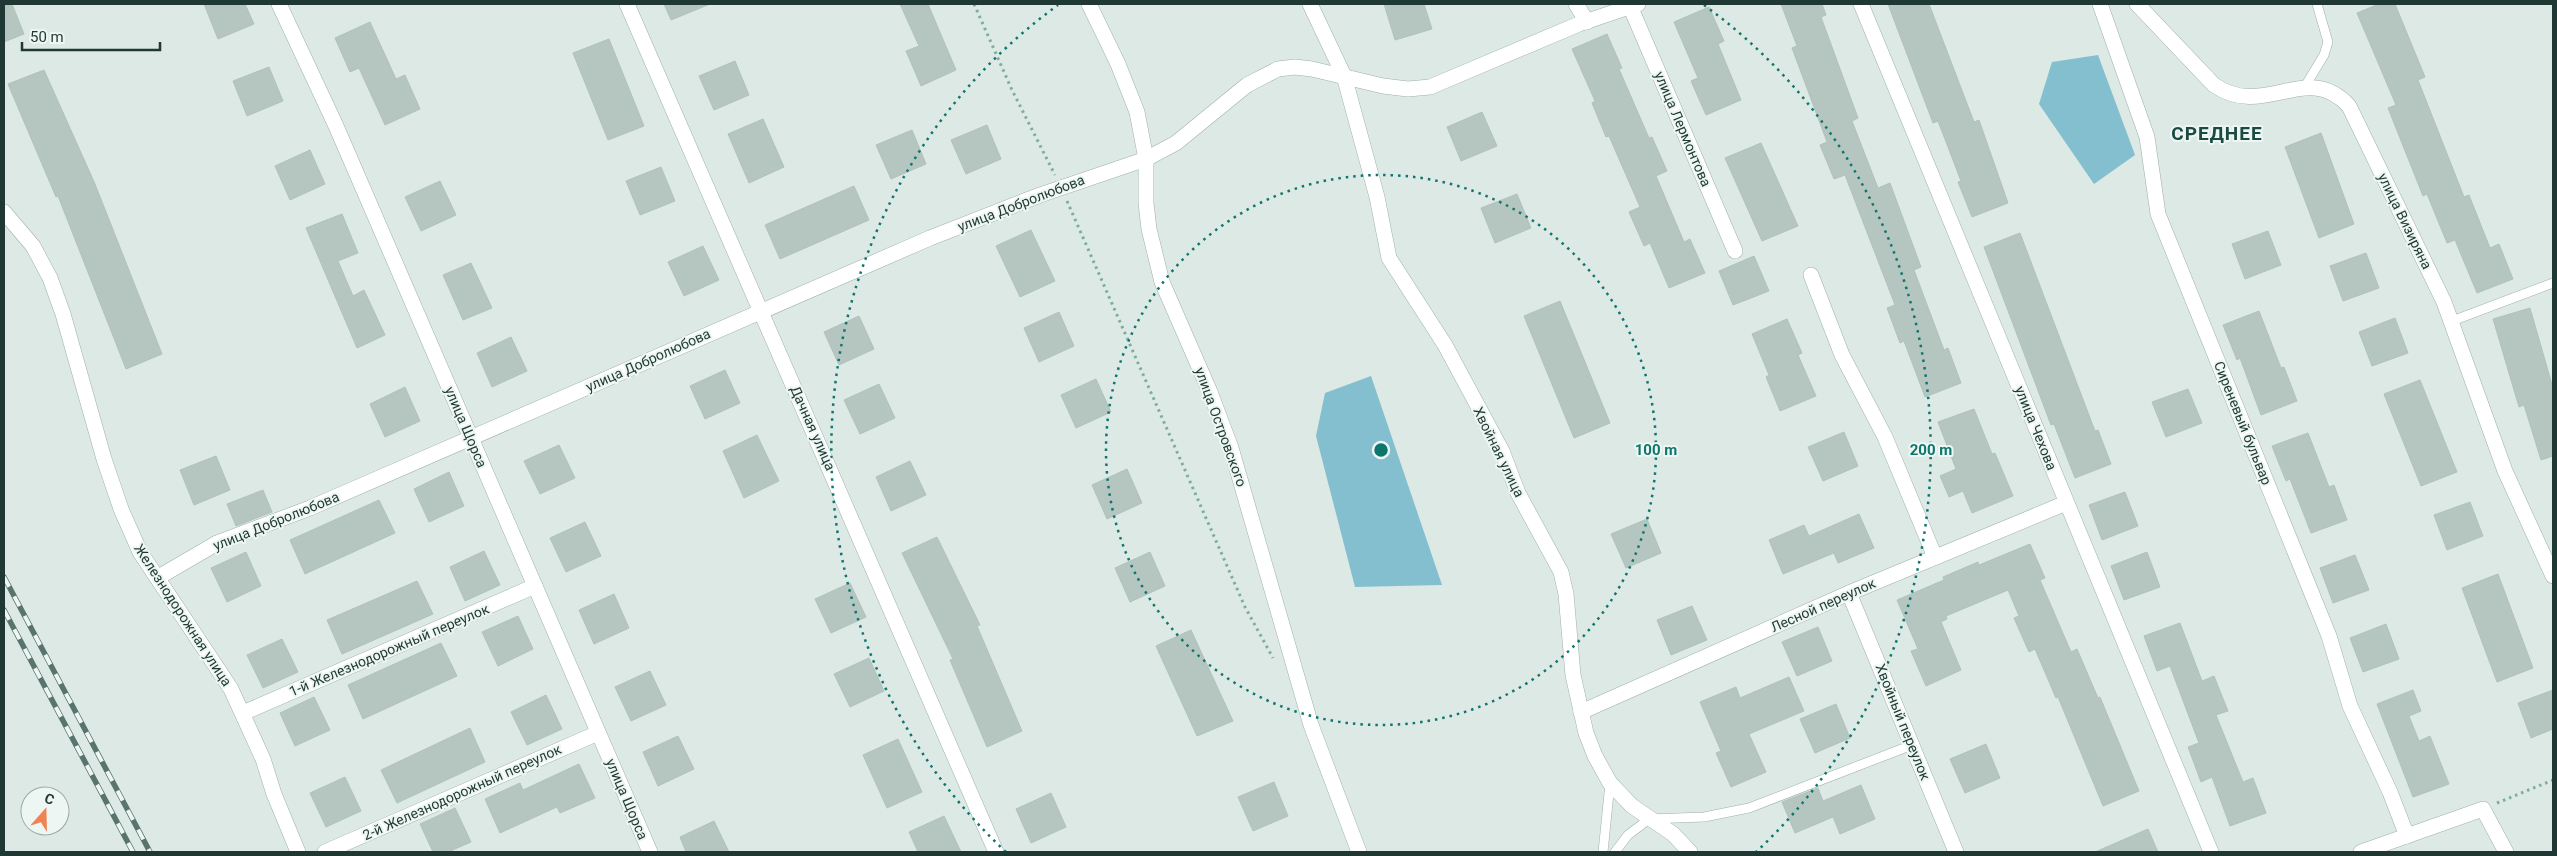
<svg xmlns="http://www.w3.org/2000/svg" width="2557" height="856" font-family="Roboto,sans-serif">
<rect width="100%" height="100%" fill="#dde9e4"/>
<g fill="#84bfcf">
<path d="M2098,55L2135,155L2094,184L2039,104L2052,62Z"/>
<path d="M1371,376L1442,585L1355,587L1316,436L1325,393Z"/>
</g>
<g fill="#b5c6c0" stroke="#b0c2bc">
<path d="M4,4H12L24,34L4,42Z"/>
<path d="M204,4H245L254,24L218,39Z"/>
<path d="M664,4H710L671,20Z"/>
<path d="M900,4H928L956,70L921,86L906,51L919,46Z"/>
<path d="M1384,4H1424L1432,29L1395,40Z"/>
<path d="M1781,4H1822L1826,15L1821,17L1858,118L1852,121L1878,188L1890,183L1921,267L1914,270L1944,350L1948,348L1961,383L1925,397L1904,341L1900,343L1887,308L1895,305L1845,175L1834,179L1820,145L1827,142L1792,48L1797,46Z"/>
<path d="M1888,4H1929L1974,122L1979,120L2008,203L1972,217L1958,182L1961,181L1938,121L1933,123Z"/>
<path d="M2379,4H2395L2425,77L2418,80L2464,197L2469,195L2490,248L2499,244L2513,279L2477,293L2455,240L2447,243L2427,194L2423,196L2388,108L2396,105L2357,13Z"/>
<path d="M1709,7L1724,41L1718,44L1741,100L1706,115L1691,81L1698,78L1674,22Z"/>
<path d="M370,22L396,79L405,75L420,109L385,125L359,68L350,72L335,38Z"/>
<path d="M1607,34L1622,68L1619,69L1649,138L1652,137L1667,171L1656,176L1684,242L1690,239L1705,273L1669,288L1650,243L1644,246L1629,212L1640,207L1609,136L1606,137L1592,103L1595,101L1572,49Z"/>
<path d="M609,39L644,126L608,140L573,53Z"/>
<path d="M735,61L749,95L714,110L699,76Z"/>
<path d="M269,67L283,101L247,116L233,81Z"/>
<path d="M44,70L95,184L162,354L126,369L58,196L56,197L8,84Z"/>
<path d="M1482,112L1497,146L1461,161L1447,127Z"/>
<path d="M763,119L784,167L749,183L728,134Z"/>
<path d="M987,125L1001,159L966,174L951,140Z"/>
<path d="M912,130L926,164L891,179L876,145Z"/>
<path d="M2321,133L2354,224L2319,238L2285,147Z"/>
<path d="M1761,143L1798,226L1762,241L1725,158Z"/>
<path d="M310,150L325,184L290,200L275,166Z"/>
<path d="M661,167L675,201L640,215L626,181Z"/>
<path d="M440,181L456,215L421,231L405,197Z"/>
<path d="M854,186L869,220L780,259L765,225Z"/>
<path d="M1517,194L1531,228L1495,243L1481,208Z"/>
<path d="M342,214L358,253L338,261L353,296L364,290L385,335L357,348L306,228Z"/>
<path d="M1031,230L1055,281L1020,297L996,246Z"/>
<path d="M2268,231L2281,265L2245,279L2232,244Z"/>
<path d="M2020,233L2095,431L2098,430L2111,464L2075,478L2054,424L2051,425L1984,247Z"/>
<path d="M703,246L719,280L684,296L668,262Z"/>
<path d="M2366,253L2379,288L2343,301L2330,266Z"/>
<path d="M1754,256L1769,291L1733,305L1719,271Z"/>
<path d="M471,263L492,308L463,320L443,275Z"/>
<path d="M1560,301L1610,423L1574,438L1524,316Z"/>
<path d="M2530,308L2553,388V456L2541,460L2524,405L2519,407L2493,319Z"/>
<path d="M2259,311L2281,368L2284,367L2297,401L2261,415L2240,358L2237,360L2223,325Z"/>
<path d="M1059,312L1074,346L1039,362L1024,328Z"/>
<path d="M859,316L874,349L839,365L824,332Z"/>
<path d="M2395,318L2408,353L2372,366L2359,332Z"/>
<path d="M1787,319L1802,353L1798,355L1816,396L1780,411L1766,377L1769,375L1752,334Z"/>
<path d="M511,337L527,371L492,387L477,353Z"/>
<path d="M725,370L740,403L705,419L690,386Z"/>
<path d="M1096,379L1111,412L1076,428L1061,395Z"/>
<path d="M2420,380L2457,472L2421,486L2384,394Z"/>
<path d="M879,384L895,418L860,434L844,400Z"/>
<path d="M405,387L420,421L385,437L370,404Z"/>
<path d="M2188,389L2202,423L2166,437L2152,402Z"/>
<path d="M1974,409L1992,454L1995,453L2013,496L1972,513L1963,491L1949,497L1940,476L1956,469L1938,422Z"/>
<path d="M1844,432L1858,466L1823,481L1808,447Z"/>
<path d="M2308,433L2329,487L2334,485L2347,520L2311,533L2290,479L2286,481L2272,446Z"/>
<path d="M757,435L779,481L744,498L723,451Z"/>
<path d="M559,445L575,478L540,494L524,461Z"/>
<path d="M216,456L230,490L194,505L180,470Z"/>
<path d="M910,461L926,495L891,511L876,477Z"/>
<path d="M1127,469L1142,503L1107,519L1092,485Z"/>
<path d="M449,472L464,506L429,522L414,489Z"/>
<path d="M263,490L272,512L236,526L227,504Z"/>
<path d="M2125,492L2138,526L2102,540L2089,505Z"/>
<path d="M379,500L395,533L305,574L290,540Z"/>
<path d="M2470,502L2483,536L2447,550L2434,515Z"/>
<path d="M1859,514L1874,548L1838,563L1834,553L1783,574L1769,540L1804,525L1809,536Z"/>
<path d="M1647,519L1661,553L1626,568L1611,534Z"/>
<path d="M585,522L601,556L566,572L550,538Z"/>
<path d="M937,537L980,625L977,626L1022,731L987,747L950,660L953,659L902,553Z"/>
<path d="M2030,544L2045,578L2040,580L2071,652L2077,649L2098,698L2100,697L2139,791L2103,806L2058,697L2056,698L2035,649L2029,652L2014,618L2019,616L2008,590L1946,616L1947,619L1941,622L1961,670L1926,686L1911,651L1918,649L1897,600L1944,580L1943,577L1978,562L1979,565Z"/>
<path d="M484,551L500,585L465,601L450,567Z"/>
<path d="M246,552L261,586L227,602L211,568Z"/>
<path d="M1150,552L1165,586L1130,602L1115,568Z"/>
<path d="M2147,552L2160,587L2124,600L2111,566Z"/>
<path d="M2355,555L2369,590L2333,603L2320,568Z"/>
<path d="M2498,574L2533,668L2497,682L2462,588Z"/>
<path d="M417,581L433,614L342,654L327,620Z"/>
<path d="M850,583L866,617L831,633L815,599Z"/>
<path d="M614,594L629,628L594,644L579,610Z"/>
<path d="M1692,606L1707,640L1671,655L1657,620Z"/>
<path d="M518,616L533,649L498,666L482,632Z"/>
<path d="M2180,623L2202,681L2214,676L2228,711L2216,715L2243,782L2253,778L2266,813L2230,826L2212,777L2201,782L2188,747L2199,743L2170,666L2157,671L2144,636Z"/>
<path d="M2386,624L2399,659L2363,672L2350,638Z"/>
<path d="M1818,627L1832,661L1797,676L1782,642Z"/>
<path d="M1191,630L1233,721L1197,736L1156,646Z"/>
<path d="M282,639L298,672L263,688L247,655Z"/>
<path d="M441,643L457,676L363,719L348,685Z"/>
<path d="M869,658L884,691L850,707L834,674Z"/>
<path d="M650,671L666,705L631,721L615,687Z"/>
<path d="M1789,677L1804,711L1749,734L1766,772L1731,787L1716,753L1721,751L1700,702L1736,687L1740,698Z"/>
<path d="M2413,690L2421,711L2409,716L2419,741L2430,736L2449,784L2413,797L2377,704Z"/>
<path d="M2553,690V729L2531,738L2518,703Z"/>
<path d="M546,695L562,729L527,745L511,712Z"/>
<path d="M314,697L330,730L295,746L280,713Z"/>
<path d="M1836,704L1850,738L1815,753L1800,719Z"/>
<path d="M470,728L485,762L397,803L381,770Z"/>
<path d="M678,736L694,769L658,786L643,752Z"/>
<path d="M898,739L922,792L887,808L863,755Z"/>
<path d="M1986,744L2000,778L1965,793L1950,759Z"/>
<path d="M579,764L595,798L560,813L557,807L500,833L485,799L520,783L523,790Z"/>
<path d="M345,777L361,811L326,827L310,793Z"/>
<path d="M1274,782L1288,816L1253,831L1238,797Z"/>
<path d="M1861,785L1875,819L1840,834L1833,817L1795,833L1782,802L1818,788L1823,801Z"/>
<path d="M1051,793L1066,827L1031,843L1016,809Z"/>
<path d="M455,808L471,842L448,852H433L420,824Z"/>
<path d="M944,816L961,852H918L909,832Z"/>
<path d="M714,821L729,852H686L680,837Z"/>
<path d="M2148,829L2158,852H2095Z"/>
</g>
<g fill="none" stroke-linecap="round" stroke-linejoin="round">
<defs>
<g id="service">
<path d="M2304,88L2324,55L2328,42L2317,4"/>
<path d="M2452,321L2553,283"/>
<path d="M1603,852L1610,783"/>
<path d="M1615,852L1628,835L1649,819L1704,817L1749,808L1912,745"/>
</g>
<g id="minor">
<path d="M279,4L336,126L650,852"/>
<path d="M627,4L996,852"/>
<path d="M1310,4L1344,76L1377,197L1389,258L1445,345L1502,451L1518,493L1561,572L1566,594L1573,675L1586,733L1595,756L1610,783L1632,806L1673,834L1690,852"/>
<path d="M1576,4L1587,22"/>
<path d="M1861,4L2211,852"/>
<path d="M2100,4L2147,137L2158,214L2329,636L2350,706L2390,792L2407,836"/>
<path d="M2137,4L2214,85C2265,120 2306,60 2349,106L2444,302L2505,471L2553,576"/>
<path d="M1630,6L1735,251"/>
<path d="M4,212L33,246L50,278L63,314L104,459L121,509L140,552L231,689L263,759L274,794L298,852"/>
<path d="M1811,275L1842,355L1885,437L1935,557"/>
<path d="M157,578L217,543L310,508L930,238L1040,195L1146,159L1176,143L1247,85L1278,69L1295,67L1312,69L1383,86L1408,89L1430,87L1579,24L1638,4"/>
<path d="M1849,593L1956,852"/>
<path d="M1581,712L1849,593L2066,503"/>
<path d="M243,713L535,586"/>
<path d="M325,852L598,733"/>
<path d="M2361,852L2483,809L2506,852"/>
</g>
<path id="tertiary" d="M1089,4L1118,64L1137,112L1146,159V203L1149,229L1162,282L1210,392L1231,448L1311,725L1359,852"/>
</defs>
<use href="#service" stroke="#a0b0ab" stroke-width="10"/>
<use href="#minor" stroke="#a0b0ab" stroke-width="16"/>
<use href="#tertiary" stroke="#a0b0ab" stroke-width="16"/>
<g stroke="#7dada0" stroke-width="3" stroke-dasharray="2.5 4" stroke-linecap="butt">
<path d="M974,4L1012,90L1055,175"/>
<path d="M1067,201L1245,607L1273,658"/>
<path d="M2497,803L2553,780"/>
</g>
<use href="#service" stroke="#fff" stroke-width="9"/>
<use href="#minor" stroke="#fff" stroke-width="15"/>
<use href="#tertiary" stroke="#fff" stroke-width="15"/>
<defs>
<g id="rail">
<path d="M4,577L150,852"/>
<path d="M4,610L133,852"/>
</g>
</defs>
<use href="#rail" stroke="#59746e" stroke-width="5.5"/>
<use href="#rail" stroke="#edf6f2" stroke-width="4" stroke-dasharray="11" stroke-linecap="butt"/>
</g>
<g fill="none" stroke="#0f766e" stroke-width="2.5" stroke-dasharray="2.5 5">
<circle cx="1381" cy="450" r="275"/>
<path d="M1006 852A550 550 0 0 1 1058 5M1704 5A550 550 0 0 1 1756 852"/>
</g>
<g text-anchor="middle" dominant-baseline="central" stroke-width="4" stroke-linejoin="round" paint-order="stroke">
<g font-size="14" fill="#1f3833" stroke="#edf6f2">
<text transform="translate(1683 129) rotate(67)">улица Лермонтова</text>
<text transform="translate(1021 203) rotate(-21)">улица Добролюбова</text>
<text transform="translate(2405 221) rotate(64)">улица Визиряна</text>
<text transform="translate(648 360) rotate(-24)">улица Добролюбова</text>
<text transform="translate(2243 423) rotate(68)">Сиреневый бульвар</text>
<text transform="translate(466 427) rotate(67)">улица Щорса</text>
<text transform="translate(1221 427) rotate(70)">улица Островского</text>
<text transform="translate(813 428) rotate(66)">Дачная улица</text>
<text transform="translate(2036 428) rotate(68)">улица Чехова</text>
<text transform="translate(1499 452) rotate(64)">Хвойная улица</text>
<text transform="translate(276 521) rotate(-22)">улица Добролюбова</text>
<text transform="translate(1823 605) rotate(-24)">Лесной переулок</text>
<text transform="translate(183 615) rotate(57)">Железнодорожная улица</text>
<text transform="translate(389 650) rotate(-23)">1-й Железнодорожный переулок</text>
<text transform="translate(1903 722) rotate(68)">Хвойный переулок</text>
<text transform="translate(462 792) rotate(-24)">2-й Железнодорожный переулок</text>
<text transform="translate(627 799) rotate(67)">улица Щорса</text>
</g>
<g font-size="19" font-weight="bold" letter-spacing="1" fill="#1c4941" stroke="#edf6f2">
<text x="2217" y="133">СРЕДНЕЕ</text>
</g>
</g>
<circle cx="1381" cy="450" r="8" fill="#0f766e" stroke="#edf6f2" stroke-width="2.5"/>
<g font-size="15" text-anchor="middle" font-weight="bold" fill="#0f766e" stroke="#edf6f2" stroke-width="4" stroke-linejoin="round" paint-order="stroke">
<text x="1656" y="455">100 m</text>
<text x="1931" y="455">200 m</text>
</g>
<rect width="2557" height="856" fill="none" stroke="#1f3833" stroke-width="10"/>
<g transform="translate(45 811) rotate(20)"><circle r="24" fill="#edf6f2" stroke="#9baaa6"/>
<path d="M0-4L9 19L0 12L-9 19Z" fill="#f18253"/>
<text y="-8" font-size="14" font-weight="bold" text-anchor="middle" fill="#1f3833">С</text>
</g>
<path d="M22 42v8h138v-8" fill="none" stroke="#1f3833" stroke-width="2.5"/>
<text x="30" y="42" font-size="15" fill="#1f3833" stroke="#edf6f2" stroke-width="4" paint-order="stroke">50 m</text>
</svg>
